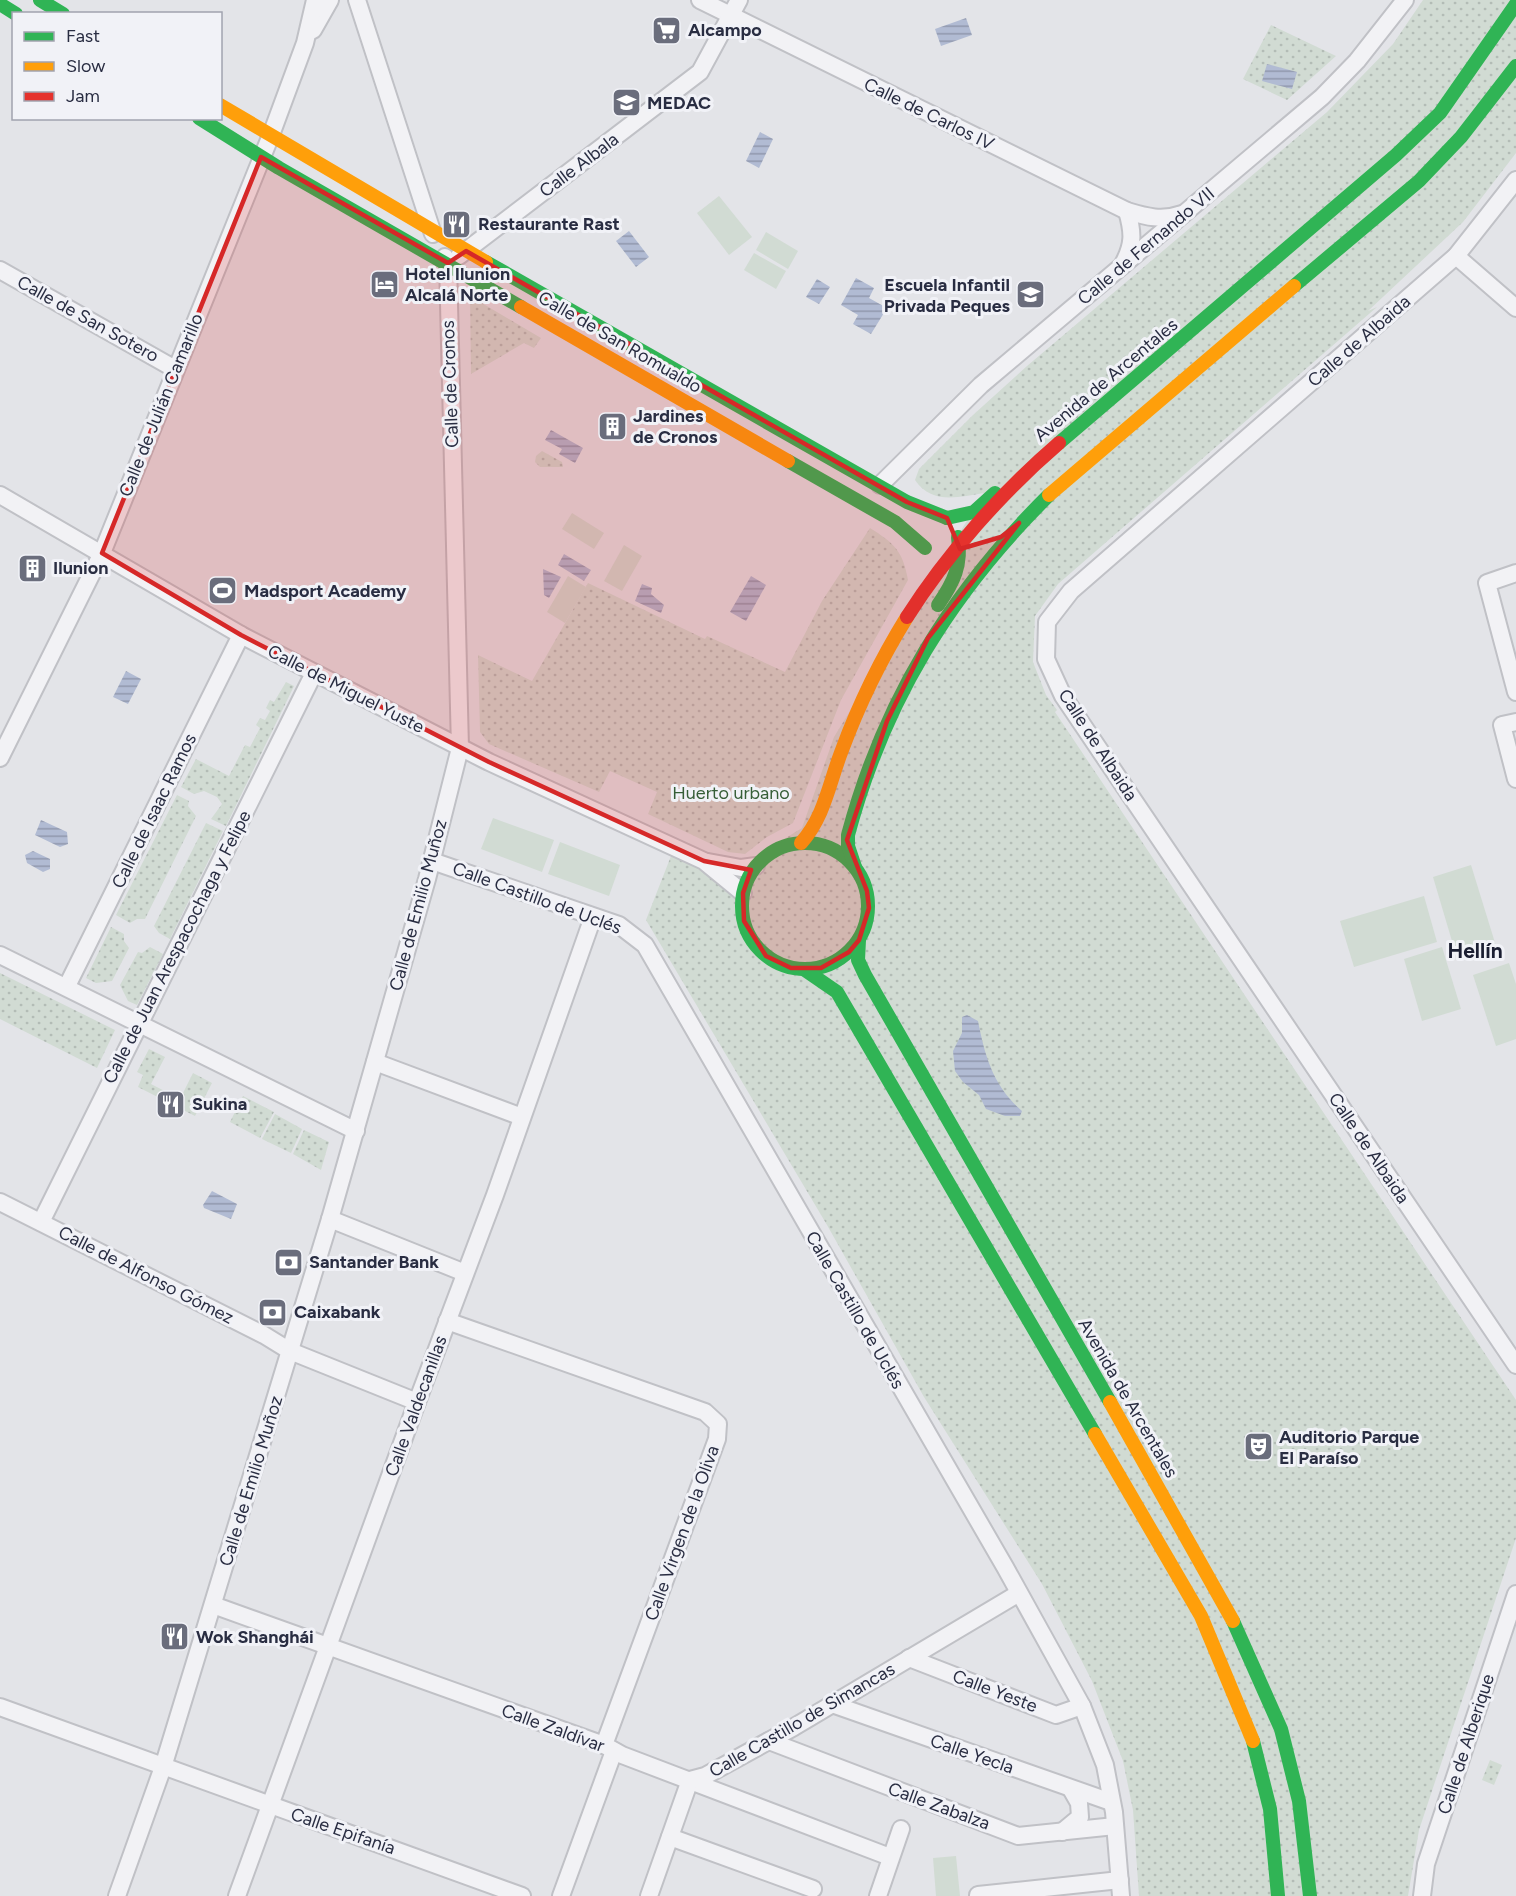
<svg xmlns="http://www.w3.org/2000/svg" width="1516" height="1896" font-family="Figtree,sans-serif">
<defs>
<pattern id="green-dots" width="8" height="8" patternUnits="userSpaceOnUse" patternTransform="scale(1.5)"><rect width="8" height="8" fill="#d1dbd3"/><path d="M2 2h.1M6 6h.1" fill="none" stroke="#b3bcb6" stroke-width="1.8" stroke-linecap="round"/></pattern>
<pattern id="water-rules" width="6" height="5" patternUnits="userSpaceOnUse" patternTransform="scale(1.5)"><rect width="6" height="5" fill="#b1bbd3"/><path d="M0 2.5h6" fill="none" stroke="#9098ad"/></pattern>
</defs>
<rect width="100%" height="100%" fill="#e3e4e8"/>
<g fill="url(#green-dots)">
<path d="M1423,0H1516V153L1463,222L1368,311L1377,307L1058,584L1035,616L1033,662L1046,695L1057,710L1055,712L1516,1400V1538L1419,1830L1408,1896H1139L1133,1810L1123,1761L1092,1681L1042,1584L924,1397L827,1225L646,920L671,856L733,879L771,847L802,828L834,737L984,493C958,497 932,505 915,480L919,469L973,415L1027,366L1327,112L1393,44Z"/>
<path d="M1271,25L1336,56L1287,100L1243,79Z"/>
<path d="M470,296L541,338L534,348L524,343L471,374Z"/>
<path d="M542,451L562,462L563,467H540L535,462L536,456Z"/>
<path d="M870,528C894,543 903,551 908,580L841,700L793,823L767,837L745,854L728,852L648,814L657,792L610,771L599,792L489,744L480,732L478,655L532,681L588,583L705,639L707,636L785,672L822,601Z"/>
<path d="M286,682L294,686L226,826L211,819L222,804L217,797L204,791L194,794L181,787L196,759L229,776L245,745L250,747L260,728L256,725L260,718L265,720L270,711L266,708L270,700L274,702Z"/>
<path d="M177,795L189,801L188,806L196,816L145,919H137L130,923L116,915Z"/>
<path d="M206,823L223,831L170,939L159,933L154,926Z"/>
<path d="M111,927L124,934V941L129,948L112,981L96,983L86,978Z"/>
<path d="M150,947L163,954L137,1005L128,1001L120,985L138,952L142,953Z"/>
<path d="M0,973L115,1030L97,1068L0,1019Z"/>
<path d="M149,1049L165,1057L151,1084L180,1099L193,1073L212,1083L195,1116L138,1087L143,1075L137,1072Z"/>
<path d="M243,1096L274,1112L260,1138L230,1122Z"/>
<path d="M275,1114L302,1129L291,1153L262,1139Z"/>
<path d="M304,1130L329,1142L321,1170L293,1154Z"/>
<path d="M1490,1760L1502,1765L1494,1785L1482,1780Z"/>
</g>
<g fill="#d1dbd3">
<path d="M719,196L752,237L729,255L697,213Z"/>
<path d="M766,232L798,251L788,269L756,250Z"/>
<path d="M754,253L786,271L776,289L744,270Z"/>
<path d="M572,513L604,533L594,549L562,529Z"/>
<path d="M624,545L642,556L622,591L604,581Z"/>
<path d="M568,576L586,587L565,623L547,612Z"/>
<path d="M493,818L554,840L542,872L481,849Z"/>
<path d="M560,842L620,865L609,896L548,874Z"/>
<path d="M1471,865L1496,946L1457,958L1433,877Z"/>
<path d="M1424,896L1437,942L1354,967L1340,921Z"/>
<path d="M1442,947L1461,1009L1422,1021L1404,959Z"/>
<path d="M1509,963L1516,984V1039L1496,1046L1473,975Z"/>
<path d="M956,1856L960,1896H936L933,1858Z"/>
</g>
<g fill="url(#water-rules)">
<path d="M966,18L972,35L941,46L935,29Z"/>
<path d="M1267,64L1297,72L1292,89L1262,81Z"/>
<path d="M760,132L773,139L759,168L746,161Z"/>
<path d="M629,231L649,257L636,267L616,241Z"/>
<path d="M856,278L874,288L869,298L887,308L871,334L853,324L858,315L841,305Z"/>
<path d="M817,279L830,287L819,304L806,297Z"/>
<path d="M551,430L583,448L575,463L559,454L562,449L545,440Z"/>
<path d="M564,554L591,570L584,581L558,565Z"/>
<path d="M543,569L561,577L549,598L544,595Z"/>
<path d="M751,576L766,585L746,621L730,612Z"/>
<path d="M642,584L652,588L651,594L664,605L661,613L635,601Z"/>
<path d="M126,671L141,679L128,704L113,697Z"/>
<path d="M41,820L67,832L68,844L60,847L35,835Z"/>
<path d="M33,851L50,859V869L43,872L27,863L25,855Z"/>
<path d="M967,1015L978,1021C985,1056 993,1086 1022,1111L1020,1116H1005L986,1109L979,1095L963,1082L955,1071L953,1051L962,1033V1017Z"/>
<path d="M212,1191L237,1204L231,1219L204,1208L203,1205Z"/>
</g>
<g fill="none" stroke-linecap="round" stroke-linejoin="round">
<defs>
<g id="street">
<path d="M357,0L433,234"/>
<path d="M700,0L1127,211C1147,217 1162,221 1182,214"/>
<path d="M313,30L330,0"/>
<path d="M1516,180L1456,256L1071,591L1047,622L1046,659L1063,696L1516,1365"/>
<path d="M459,256L700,72L739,0"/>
<path d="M1456,256L1516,308"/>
<path d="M1123,264C1134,244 1133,232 1127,211"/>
<path d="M0,270L175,369"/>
<path d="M880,485L981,385L1322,97L1357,61L1405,0"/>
<path d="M0,495L241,635L489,762L704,861L743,893"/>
<path d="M1516,573L1487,583L1516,692"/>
<path d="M1516,722L1502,725L1516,779"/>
<path d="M0,758L102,553L271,135L305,43L315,0"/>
<path d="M432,861L619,925L645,945L1005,1567L1082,1706L1105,1765L1114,1812L1121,1896"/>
<path d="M708,862L741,868L756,866"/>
<path d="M0,955L356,1131"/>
<path d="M67,986L241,635"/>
<path d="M375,1062L522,1117"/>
<path d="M0,1202L264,1335L290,1351L417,1402"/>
<path d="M330,1219L465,1273"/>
<path d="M41,1222L314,673"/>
<path d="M447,1321L705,1412L718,1424L717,1439L604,1745"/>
<path d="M213,1605L604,1745L622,1755L890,1857"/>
<path d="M909,1658L1056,1715L1082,1706"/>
<path d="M832,1704L1111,1802"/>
<path d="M0,1707L522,1896"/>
<path d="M769,1741L1018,1836L1115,1826"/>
<path d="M1062,1832L1080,1817L1079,1803L1071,1789"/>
<path d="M670,1837L813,1889"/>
<path d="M978,1895L1120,1880"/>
<path d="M117,1896L163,1767L330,1219L427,879L460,748L448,263L445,257"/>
<path d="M237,1896L417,1402L495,1195L593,917"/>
<path d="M561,1896L614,1751"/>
<path d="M649,1896L690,1780L705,1776L794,1727L1019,1593"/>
<path d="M878,1896L901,1829"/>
<path d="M1422,1896L1426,1864L1516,1594"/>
</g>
</defs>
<use href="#street" stroke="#c0c1c6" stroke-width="20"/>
<use href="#street" stroke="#f2f2f5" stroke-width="16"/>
<g stroke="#30b455" stroke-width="14">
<path d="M40,0L63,14"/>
<path d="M0,4L16,14"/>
<path d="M199,118L279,168L521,307"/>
<path d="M486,262L907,502L947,518"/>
<path d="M1294,286L1419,181L1461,137L1516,66"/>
<path d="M1059,443L1396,155L1440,113L1516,4"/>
<path d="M788,461L895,522L925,548"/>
<path d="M947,518L974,512L995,493"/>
<path d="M938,605C954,582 962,565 958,537"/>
<circle cx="805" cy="906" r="63"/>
<path d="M855,867L848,846V835C884,700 951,592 1049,495"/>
<path d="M859,940L858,960L865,975L1110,1402"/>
<path d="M805,970L837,992L1095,1434"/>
<path d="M1233,1621L1281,1729L1299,1801L1310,1896"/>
<path d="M1253,1741L1270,1809L1278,1896"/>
</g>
<g stroke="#ff9f0a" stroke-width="14">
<path d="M220,105L486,262"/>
<path d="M521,307L788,461"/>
<path d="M1049,495L1294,286"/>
<path d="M801,843C825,816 829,783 842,750C859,704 881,659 907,617"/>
<path d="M1110,1402L1233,1621"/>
<path d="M1095,1434L1201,1616L1253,1741"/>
</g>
<path stroke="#e5322d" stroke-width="14" d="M907,617C947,554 1002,492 1059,443"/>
</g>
<path fill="#d62828" fill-opacity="0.2" stroke="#d62828" stroke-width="4.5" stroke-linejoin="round" d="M261,157L448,263L466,251L907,502L947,518L960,549L1001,537L1019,523L928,638L887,721L847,840L867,891L869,908L859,940L849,952L821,968H791L766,956L744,921L743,893L751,870L704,861L489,762L241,635L102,553Z"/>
<defs>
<symbol id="supermarket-square" viewBox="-11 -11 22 22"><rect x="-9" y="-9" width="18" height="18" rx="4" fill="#6a6d7c" stroke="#f1f2f7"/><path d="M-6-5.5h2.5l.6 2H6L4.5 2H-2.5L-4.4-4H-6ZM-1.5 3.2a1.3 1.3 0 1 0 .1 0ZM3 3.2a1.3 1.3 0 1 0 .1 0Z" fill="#fff"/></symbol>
<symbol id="university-square" viewBox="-11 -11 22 22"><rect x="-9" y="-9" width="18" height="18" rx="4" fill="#6a6d7c" stroke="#f1f2f7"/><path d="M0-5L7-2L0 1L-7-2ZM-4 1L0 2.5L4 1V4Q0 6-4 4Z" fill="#fff"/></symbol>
<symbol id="restaurant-square" viewBox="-11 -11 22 22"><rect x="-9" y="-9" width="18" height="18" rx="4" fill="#6a6d7c" stroke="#f1f2f7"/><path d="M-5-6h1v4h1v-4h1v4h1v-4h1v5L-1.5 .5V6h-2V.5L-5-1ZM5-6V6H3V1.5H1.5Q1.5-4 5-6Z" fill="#fff"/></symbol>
<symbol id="hotel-square" viewBox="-11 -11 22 22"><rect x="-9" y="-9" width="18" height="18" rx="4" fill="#6a6d7c" stroke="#f1f2f7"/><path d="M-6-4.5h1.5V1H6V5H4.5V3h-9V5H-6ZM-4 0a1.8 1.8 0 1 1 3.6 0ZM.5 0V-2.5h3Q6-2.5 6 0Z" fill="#fff"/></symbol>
<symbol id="school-square" viewBox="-11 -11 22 22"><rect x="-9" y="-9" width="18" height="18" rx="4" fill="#6a6d7c" stroke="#f1f2f7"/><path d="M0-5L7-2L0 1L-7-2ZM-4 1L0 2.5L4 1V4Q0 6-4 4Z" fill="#fff"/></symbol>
<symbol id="building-square" viewBox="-11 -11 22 22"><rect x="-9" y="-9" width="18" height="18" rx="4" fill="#6a6d7c" stroke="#f1f2f7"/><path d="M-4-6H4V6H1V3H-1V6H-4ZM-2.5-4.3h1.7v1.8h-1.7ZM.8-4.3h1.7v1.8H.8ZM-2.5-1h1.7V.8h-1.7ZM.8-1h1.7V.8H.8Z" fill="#fff"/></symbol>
<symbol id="stadium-square" viewBox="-11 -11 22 22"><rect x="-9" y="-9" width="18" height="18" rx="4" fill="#6a6d7c" stroke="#f1f2f7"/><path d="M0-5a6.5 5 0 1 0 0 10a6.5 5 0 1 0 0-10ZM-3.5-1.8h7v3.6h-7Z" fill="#fff"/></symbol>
<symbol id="bank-square" viewBox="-11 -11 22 22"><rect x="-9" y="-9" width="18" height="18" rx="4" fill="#6a6d7c" stroke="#f1f2f7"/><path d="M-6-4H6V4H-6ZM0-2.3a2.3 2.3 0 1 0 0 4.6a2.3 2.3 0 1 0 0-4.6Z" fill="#fff"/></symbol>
<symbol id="theatre-square" viewBox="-11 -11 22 22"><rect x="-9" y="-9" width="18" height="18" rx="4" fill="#6a6d7c" stroke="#f1f2f7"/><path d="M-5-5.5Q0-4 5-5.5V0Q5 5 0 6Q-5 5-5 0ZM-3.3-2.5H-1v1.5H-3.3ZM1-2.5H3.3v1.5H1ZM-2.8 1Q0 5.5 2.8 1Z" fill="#fff"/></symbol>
</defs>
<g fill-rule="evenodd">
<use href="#supermarket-square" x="650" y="14" width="33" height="33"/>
<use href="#university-square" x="610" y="86" width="33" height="33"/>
<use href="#restaurant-square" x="440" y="208" width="33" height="33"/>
<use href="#hotel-square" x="368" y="268" width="33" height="33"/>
<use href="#school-square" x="1014" y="278" width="33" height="33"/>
<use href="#building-square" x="596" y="410" width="33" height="33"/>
<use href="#building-square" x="16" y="552" width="33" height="33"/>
<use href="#stadium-square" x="206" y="574" width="33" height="33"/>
<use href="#restaurant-square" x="154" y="1088" width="33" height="33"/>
<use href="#bank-square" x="272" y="1246" width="33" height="33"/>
<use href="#bank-square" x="256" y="1296" width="33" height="33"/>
<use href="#theatre-square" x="1242" y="1430" width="33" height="33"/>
<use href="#restaurant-square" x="158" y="1620" width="33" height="33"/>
</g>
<g text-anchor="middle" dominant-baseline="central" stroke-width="6" stroke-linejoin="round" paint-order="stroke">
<g font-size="18" font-weight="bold" fill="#292d42" stroke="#f1f2f7" text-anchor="start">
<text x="688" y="30">Alcampo</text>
<text x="647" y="103">MEDAC</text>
<text x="478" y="224">Restaurante Rast</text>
<text x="405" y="274">Hotel Ilunion<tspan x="405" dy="21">Alcalá Norte</tspan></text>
<text x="1010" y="285" text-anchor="end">Escuela Infantil<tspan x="1010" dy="21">Privada Peques</tspan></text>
<text x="633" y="416">Jardines<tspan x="633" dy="21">de Cronos</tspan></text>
<text x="53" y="568">Ilunion</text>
<text x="244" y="591">Madsport Academy</text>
<text x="192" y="1104">Sukina</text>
<text x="309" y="1262">Santander Bank</text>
<text x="294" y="1312">Caixabank</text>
<text x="1279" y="1437">Auditorio Parque<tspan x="1279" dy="21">El Paraíso</tspan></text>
<text x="196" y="1637">Wok Shanghái</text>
</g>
<g font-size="18" fill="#292d42" stroke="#f1f2f7">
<text transform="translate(929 114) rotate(26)">Calle de Carlos IV</text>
<text transform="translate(579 165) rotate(-37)">Calle Albala</text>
<text transform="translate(1146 246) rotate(-40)">Calle de Fernando VII</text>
<text transform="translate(88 319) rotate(29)">Calle de San Sotero</text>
<text transform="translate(1359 341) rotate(-41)">Calle de Albaida</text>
<text transform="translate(620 342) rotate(30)">Calle de San Romualdo</text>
<text transform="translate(1106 380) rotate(-40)">Avenida de Arcentales</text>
<text transform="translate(450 384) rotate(-92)">Calle de Cronos</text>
<text transform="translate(161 405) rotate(-68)">Calle de Julián Camarillo</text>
<text transform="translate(346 689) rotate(27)">Calle de Miguel Yuste</text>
<text transform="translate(1098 745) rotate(57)">Calle de Albaida</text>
<text transform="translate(154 811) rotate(-64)">Calle de Isaac Ramos</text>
<text transform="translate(537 898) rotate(20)">Calle Castillo de Uclés</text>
<text transform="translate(418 905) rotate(-75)">Calle de Emilio Muñoz</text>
<text transform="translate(177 947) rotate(-63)">Calle de Juan Arespacochaga y Felipe</text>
<text transform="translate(1369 1148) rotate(56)">Calle de Albaida</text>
<text transform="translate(146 1275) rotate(27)">Calle de Alfonso Gómez</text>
<text transform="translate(855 1310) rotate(60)">Calle Castillo de Uclés</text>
<text transform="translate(1128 1398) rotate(60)">Avenida de Arcentales</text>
<text transform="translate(416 1406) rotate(-70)">Calle Valdecanillas</text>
<text transform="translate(251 1481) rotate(-73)">Calle de Emilio Muñoz</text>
<text transform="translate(682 1533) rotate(-70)">Calle Virgen de la Oliva</text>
<text transform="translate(995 1691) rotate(21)">Calle Yeste</text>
<text transform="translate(802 1720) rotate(-30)">Calle Castillo de Simancas</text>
<text transform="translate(553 1728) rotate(20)">Calle Zaldívar</text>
<text transform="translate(1466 1744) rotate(-72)">Calle de Alberique</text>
<text transform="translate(972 1754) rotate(19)">Calle Yecla</text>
<text transform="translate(939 1806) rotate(20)">Calle Zabalza</text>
<text transform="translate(343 1831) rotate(19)">Calle Epifanía</text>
</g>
<g font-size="18" fill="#365e37" stroke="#f1f2f7">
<text x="731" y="793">Huerto urbano</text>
</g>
<g font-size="21" font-weight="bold" fill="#1b1e32" stroke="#f1f2f7">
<text x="1475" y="950">Hellín</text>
</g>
</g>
<rect x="12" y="12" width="210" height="108" fill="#f1f2f7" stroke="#a1a3af" stroke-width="1.5"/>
<rect x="24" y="32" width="30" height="9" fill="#30b455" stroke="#a1a3af" stroke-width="1.5"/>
<text x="66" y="42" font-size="18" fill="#292d42">Fast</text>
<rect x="24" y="62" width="30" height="9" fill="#ff9f0a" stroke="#a1a3af" stroke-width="1.5"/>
<text x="66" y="72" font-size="18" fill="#292d42">Slow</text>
<rect x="24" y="92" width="30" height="9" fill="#e5322d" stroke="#a1a3af" stroke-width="1.5"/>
<text x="66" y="102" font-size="18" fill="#292d42">Jam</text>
</svg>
